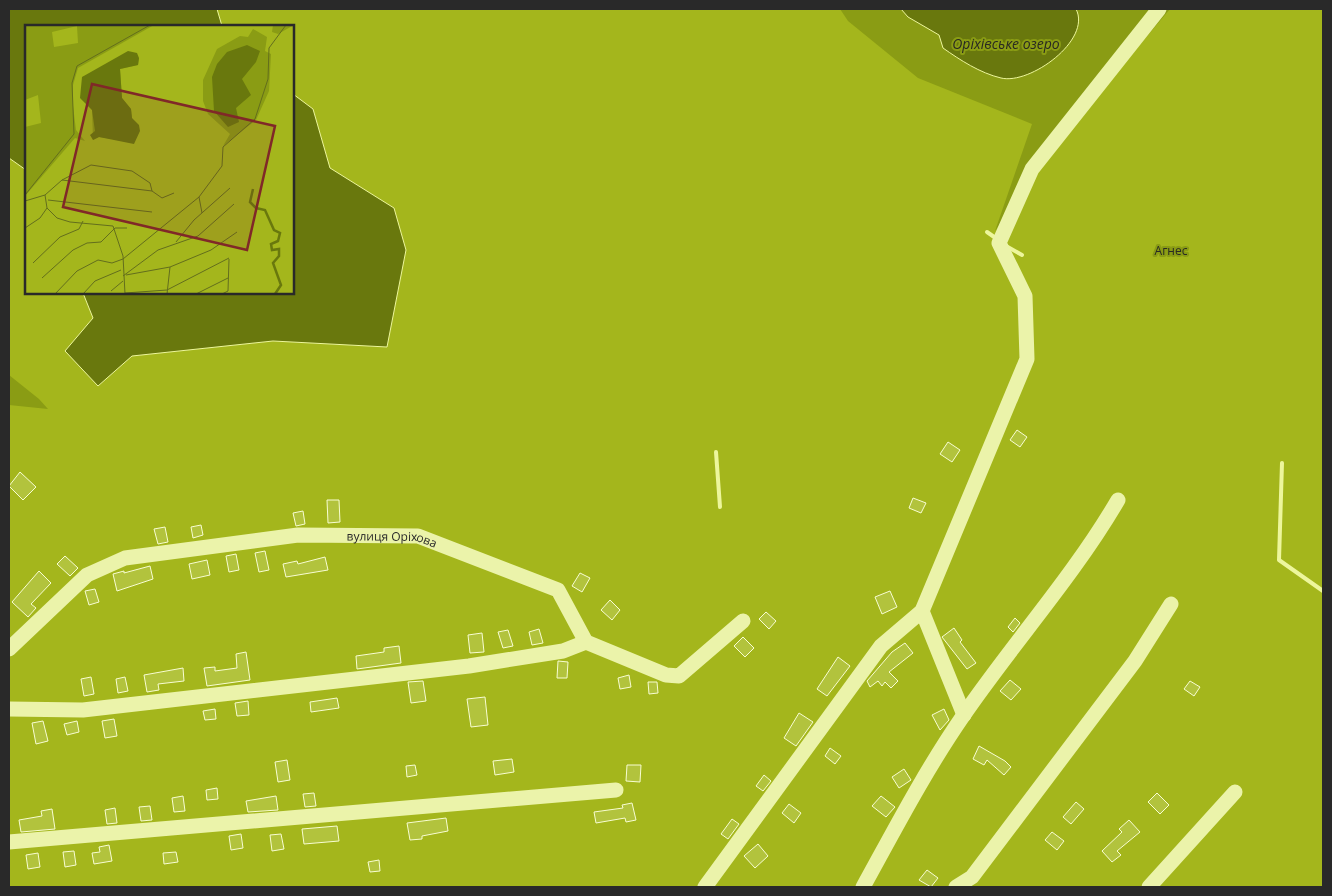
<svg xmlns="http://www.w3.org/2000/svg" width="1332" height="896" font-family="'Open Sans',sans-serif">
<rect width="100%" height="100%" fill="#8a9c14"/>
<path fill="#a4b61c" d="M217,9H840L848,21L918,78L1032,124L995,231L1078,118L1170,9H1323V887H9V405L48,409L39,399L9,375V158L26,170V292L83,293L93,318L98,386L132,356L273,341L387,347L394,208L329,168L313,109L293,94L292,26H222Z"/>
<g fill="#69780d" stroke="#edf69c">
<path d="M9,9H217L222,26H26V170L9,158Z"/>
<path d="M901,9H1076C1092,40 1030,85 1001,78C980,73 960,60 943,48L939,35L908,17Z"/>
<path d="M293,94L313,109L330,168L394,208L406,250L387,347L273,341L132,356L98,386L65,351L93,318L83,293L292,292Z"/>
</g>
<g fill="none" stroke-linecap="round" stroke-linejoin="round">
<g stroke="#edf69c" stroke-width="4">
<path d="M987,232L997,239"/>
<path d="M1006,246L1022,255"/>
<path d="M716,452L720,507"/>
<path d="M1282,463L1279,560L1323,591"/>
</g>
</g>
<g fill="#b2c33d" stroke="#f8fdd2">
<path d="M1017,430L1027,437L1020,447L1010,440Z"/>
<path d="M948,442L960,450L952,462L940,454Z"/>
<path d="M20,472L36,487L23,500L9,486Z"/>
<path d="M913,498L926,503L921,513L909,508Z"/>
<path d="M327,500H339L340,522L328,523Z"/>
<path d="M303,511L305,524L296,526L293,513Z"/>
<path d="M201,525L203,535L193,538L191,527Z"/>
<path d="M165,527L168,542L158,544L154,529Z"/>
<path d="M265,551L269,570L259,572L255,553Z"/>
<path d="M236,554L239,570L229,572L226,556Z"/>
<path d="M65,556L78,568L70,576L57,564Z"/>
<path d="M325,557L328,570L286,577L283,564L297,561L298,564Z"/>
<path d="M207,560L210,575L192,579L189,564Z"/>
<path d="M150,566L153,579L117,591L113,574L124,571V573Z"/>
<path d="M39,571L51,583L31,604L36,608L28,617L12,602Z"/>
<path d="M580,573L590,578L582,592L572,586Z"/>
<path d="M95,589L99,602L89,605L85,591Z"/>
<path d="M890,591L897,607L882,614L875,597Z"/>
<path d="M610,600L620,610L612,620L601,610Z"/>
<path d="M766,612L776,621L769,629L759,619Z"/>
<path d="M1015,618L1020,623L1013,632L1008,627Z"/>
<path d="M954,628L962,640L960,642L976,663L967,669L942,637Z"/>
<path d="M539,629L543,643L532,645L529,632Z"/>
<path d="M508,630L513,646L503,648L498,632Z"/>
<path d="M482,633L484,652L470,653L468,635Z"/>
<path d="M743,637L754,648L745,657L734,646Z"/>
<path d="M905,643L913,653L889,672L898,681L891,688L885,682L882,686L878,681L870,687L867,681L892,652Z"/>
<path d="M399,646L401,663L357,669L356,656L384,652V648Z"/>
<path d="M246,652L250,680L207,686L204,668L215,667V671L237,668L236,654Z"/>
<path d="M838,657L850,666L827,696L817,689Z"/>
<path d="M558,661L568,662L567,678H557Z"/>
<path d="M183,668L184,681L158,684L159,690L147,692L144,675Z"/>
<path d="M629,675L631,687L620,689L618,678Z"/>
<path d="M91,677L94,694L84,696L81,679Z"/>
<path d="M125,677L128,691L118,693L116,679Z"/>
<path d="M1010,680L1021,689L1011,700L1000,691Z"/>
<path d="M423,681L426,701L411,703L408,682Z"/>
<path d="M1190,681L1200,687L1194,696L1184,689Z"/>
<path d="M648,682H657L658,693L649,694Z"/>
<path d="M485,697L488,725L471,727L467,699Z"/>
<path d="M337,698L339,708L311,712L310,702Z"/>
<path d="M248,701L249,715L237,716L235,703Z"/>
<path d="M215,709L216,719L205,720L203,711Z"/>
<path d="M944,709L949,720L940,730L932,715Z"/>
<path d="M799,713L813,722L796,746L784,738Z"/>
<path d="M114,719L117,736L105,738L102,721Z"/>
<path d="M43,721L48,741L36,744L32,723Z"/>
<path d="M77,721L79,732L67,735L64,724Z"/>
<path d="M979,746L1005,761L1011,767L1004,775L987,760L984,765L973,759Z"/>
<path d="M830,748L841,756L835,764L825,756Z"/>
<path d="M512,759L514,772L495,775L493,761Z"/>
<path d="M287,760L290,780L278,782L275,762Z"/>
<path d="M415,765L417,775L407,777L406,766Z"/>
<path d="M627,765H641L640,782L626,781Z"/>
<path d="M904,769L911,780L899,788L892,777Z"/>
<path d="M764,775L771,781L763,791L756,786Z"/>
<path d="M217,788L218,799L207,800L206,790Z"/>
<path d="M314,793L316,806L305,807L303,794Z"/>
<path d="M1157,793L1169,805L1160,814L1148,802Z"/>
<path d="M183,796L185,811L174,812L172,798Z"/>
<path d="M276,796L278,810L248,812L246,801Z"/>
<path d="M881,796L895,807L886,817L872,806Z"/>
<path d="M1076,802L1084,809L1071,824L1063,817Z"/>
<path d="M632,803L636,820L626,822L625,818L596,823L594,812L623,808L622,805Z"/>
<path d="M789,804L801,813L794,823L782,813Z"/>
<path d="M150,806L152,820L141,821L139,807Z"/>
<path d="M115,808L117,823L107,824L105,810Z"/>
<path d="M52,809L55,829L21,832L19,820L42,816L41,811Z"/>
<path d="M446,818L448,831L422,836V839L410,840L407,823Z"/>
<path d="M732,819L739,824L728,839L721,834Z"/>
<path d="M1129,820L1140,832L1117,851L1121,855L1112,862L1102,851L1122,832L1119,829Z"/>
<path d="M337,826L339,841L304,844L302,829Z"/>
<path d="M1052,832L1064,841L1057,850L1045,840Z"/>
<path d="M241,834L243,848L231,850L229,836Z"/>
<path d="M281,834L284,849L272,851L270,835Z"/>
<path d="M758,844L768,856L755,868L744,856Z"/>
<path d="M109,845L112,861L94,864L92,853L100,852L99,847Z"/>
<path d="M74,851L76,865L65,867L63,852Z"/>
<path d="M176,852L178,862L164,864L163,853Z"/>
<path d="M38,853L40,867L28,869L26,855Z"/>
<path d="M379,860L380,871L370,872L368,862Z"/>
<path d="M927,870L938,878L931,887L919,880Z"/>
</g>
<g fill="none" stroke-linecap="round" stroke-linejoin="round">
<g stroke="#ebf3aa" stroke-width="15">
<path d="M922,611L964,715"/>
<path id="s1" d="M9,649L87,575L125,558L298,535L418,536L558,590L586,642L666,675L679,676L743,621"/>
<path d="M9,709L83,710L469,666L563,651L586,642"/>
<path d="M9,842L616,790"/>
<path d="M705,887L881,646L922,611L1027,359L1025,296L999,243L1032,169L1159,9"/>
<path d="M863,887C895,829 925,771 963,716C1013,643 1073,577 1118,500"/>
<path d="M956,887L972,877L1135,661L1171,604"/>
<path d="M1149,887L1235,792"/>
</g>
</g>
<g text-anchor="middle" dominant-baseline="central" stroke-width="4" stroke-linejoin="round" paint-order="stroke">
<g font-size="12" fill="#282924" stroke="#8a9c14">
<text x="1171" y="250">Агнес</text>
</g>
<g font-size="12" fill="#292929" stroke="#8a9c14">
<text stroke="none"><textPath href="#s1" startOffset="418">вулиця Оріхова</textPath></text>
</g>
<g font-size="14" font-style="italic" fill="#282822" stroke="#8a9c14">
<text x="1006" y="43">Оріхівське озеро</text>
</g>
</g>
<g transform="translate(25 25)">
<rect width="269" height="269" fill="#8a9c14"/>
<path d="M129,0H248L247,7L253,9L269,0V269H0V171L50,113L60,116L51,105L48,81V60L53,43ZM228,4L242,12L240,26L246,29L244,66L231,95L198,121L205,109L183,89L178,76V55L192,24L215,11L223,12ZM114,33L113,40L95,44L97,73L106,84L107,93L94,115L74,112L68,115L67,85L57,52ZM52,1L53,18L29,22L27,7ZM13,70L16,98L0,102V75Z" fill="#a4b61c" fill-rule="evenodd"/>
<path d="M222,20L235,26L231,37L217,54L226,70L211,83L214,97L203,102L189,86L187,52L192,39L202,27ZM103,26L112,28L114,33L113,40L95,44L97,73L106,84L107,93L114,100L115,106L109,119L74,112L68,115L65,110L70,106L67,85L55,73L57,52Z" fill="#69780d"/>
<path fill="none" stroke="#69780d" stroke-width="2.5" d="M228,164L225,177L231,183L240,185L249,205L255,208L253,216L246,219L247,225L254,224V231L248,238L256,260L250,269"/>
<path fill="none" stroke="#636e1c" stroke-width="1" d="M37,155L127,166M0,170L49,109L47,58L52,41L125,0M174,172L177,188M23,175L127,187M0,176L20,170L37,155L66,140L107,146L125,158L127,166L137,173L149,168M22,183L32,193L45,197L88,201L98,231L100,269M0,203L15,193L22,183L20,170M151,217L169,195L205,163M8,238L35,212L54,204L58,196M101,250L145,242L186,225L212,207M98,251L133,225L173,211L209,179M17,253L48,225L62,218L76,217L90,203H102M86,266L98,256M100,268L142,265L204,233M30,269L52,246L73,235L87,238L98,234L174,172L197,141L198,122L230,94L243,54L244,23L261,0M58,269L70,256L96,245M142,269L145,242M171,269L203,253M197,269L203,266L204,234"/>
<path fill="#802828" fill-opacity="0.15" stroke="#802828" stroke-width="2.5" d="M67,59L250,101L222,225L38,182Z"/>
<rect width="269" height="269" fill="none" stroke="#292929" stroke-width="2.5"/>
</g>
<rect width="1332" height="896" fill="none" stroke="#292929" stroke-width="20"/>
</svg>
